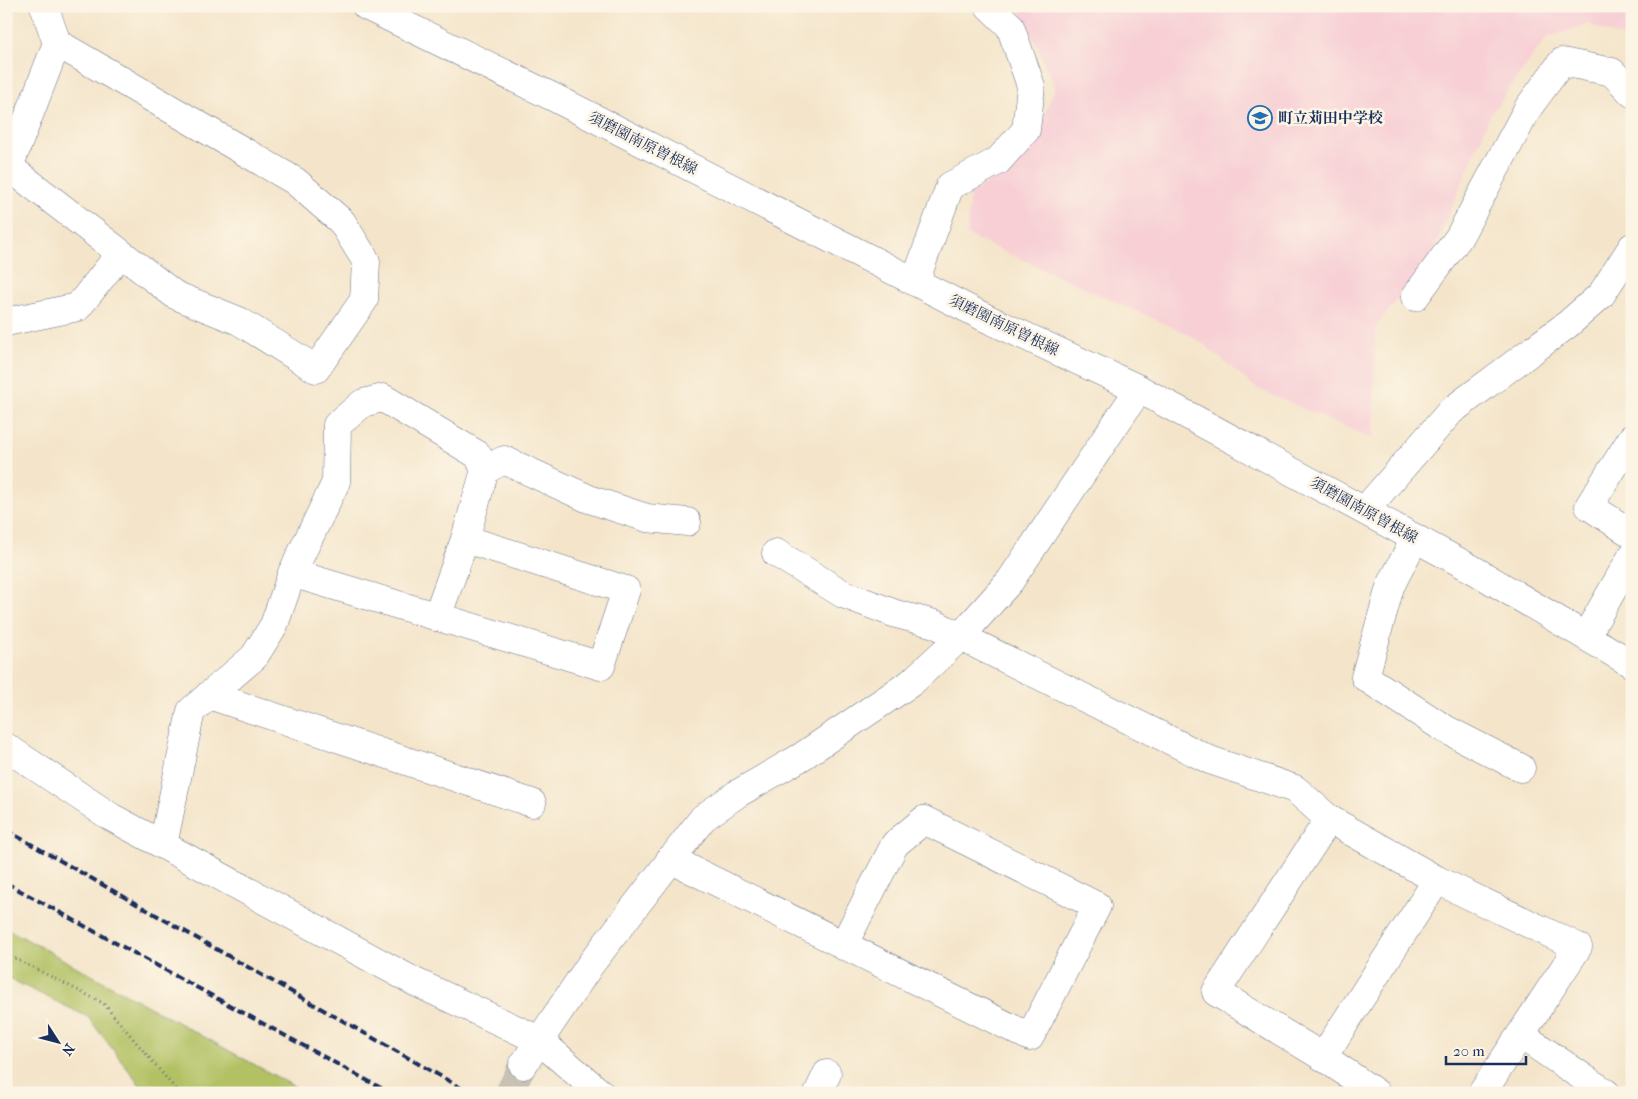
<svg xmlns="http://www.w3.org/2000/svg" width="1638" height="1099" font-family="'IM FELL French Canon','Noto Serif JP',serif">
<rect width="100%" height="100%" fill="#fcf5e5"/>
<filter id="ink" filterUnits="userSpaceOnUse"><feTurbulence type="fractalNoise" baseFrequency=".02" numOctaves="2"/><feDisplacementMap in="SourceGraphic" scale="10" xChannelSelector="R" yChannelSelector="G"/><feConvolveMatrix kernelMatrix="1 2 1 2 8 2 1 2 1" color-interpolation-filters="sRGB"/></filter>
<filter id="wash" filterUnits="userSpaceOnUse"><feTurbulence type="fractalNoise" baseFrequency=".0096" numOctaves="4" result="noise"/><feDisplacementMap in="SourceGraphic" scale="20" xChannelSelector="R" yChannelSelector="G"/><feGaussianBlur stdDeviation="1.12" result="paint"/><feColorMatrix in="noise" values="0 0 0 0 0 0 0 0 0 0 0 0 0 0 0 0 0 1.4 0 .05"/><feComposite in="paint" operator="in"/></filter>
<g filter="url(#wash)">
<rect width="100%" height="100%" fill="#f4e5ca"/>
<path fill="#f7cfd5" d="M1019,6H1632V41L1588,24L1546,38L1491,114L1429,261L1376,326L1373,439L1258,389L1194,337L967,235L970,194L1031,152L1055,87Z"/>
<path fill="#b2c163" stroke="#667860" d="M6,928L306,1093H146L88,1017L6,977Z"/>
</g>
<g filter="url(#ink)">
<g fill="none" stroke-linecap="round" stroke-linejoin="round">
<path stroke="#c9c1b4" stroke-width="28" stroke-dasharray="28 14" stroke-linecap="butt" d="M509,1093L523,1065"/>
<defs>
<g id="minor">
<path d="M44,6L57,43L9,167L175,295L239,321L316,369L364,300L366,261L342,222L295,181L57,43"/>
<path d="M915,282L950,186L998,161L1026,130L1031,86L1010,26L989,6"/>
<path d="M1415,297L1459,237L1528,108L1562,62L1612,72L1632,93"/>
<path d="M6,322L78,307L120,254"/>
<path d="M1632,438L1589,506L1632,534"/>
<path d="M485,470L504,460L589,499L647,518L687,522"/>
<path d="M1365,510L1451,411L1568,324L1601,295L1632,247"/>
<path d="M1415,538L1390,587L1365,677L1445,729L1521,768"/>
<path d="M776,553L843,594L896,614L935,624L1210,760L1295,789L1329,819L1437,880L1578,947L1482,1093"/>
<path d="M292,573L601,666L626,590L465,539"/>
<path d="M1586,636L1632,556"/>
<path d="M209,695L532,803"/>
<path d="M6,747L111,817L163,845L415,982L539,1040L600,1093"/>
<path d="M1329,819L1216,992L1323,1057L1376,1093"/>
<path d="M163,845L191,711L254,657L274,625L292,573L336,482L337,425L363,403L383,398L478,455L485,470L465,539L437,617"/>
<path d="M670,859L1030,1037L1097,906L924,820L895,844L843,946"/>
<path d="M1521,1035L1606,1093"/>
<path d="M1323,1057L1437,880"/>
<path d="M818,1093L827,1074"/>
</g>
<path id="tertiary" d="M523,1065L590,965L703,818L737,794L801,757L912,682L960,637L1010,581L1139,389"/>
<path id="secondary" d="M366,6L555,98L986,318L1139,389L1474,570L1632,664"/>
</defs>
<use href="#minor" stroke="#676f84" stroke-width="29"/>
<use href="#tertiary" stroke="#676f84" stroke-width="29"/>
<use href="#secondary" stroke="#676f84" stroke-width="29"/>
<path stroke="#676f84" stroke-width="3" stroke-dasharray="1 4" stroke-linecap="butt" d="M6,954L103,1003L179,1093"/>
<use href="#minor" stroke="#fff" stroke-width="28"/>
<use href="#tertiary" stroke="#fff" stroke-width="28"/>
<use href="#secondary" stroke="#fff" stroke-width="28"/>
<g stroke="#1b2f5e" stroke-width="4" stroke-dasharray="8 4" stroke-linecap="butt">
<path d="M6,830L470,1093"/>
<path d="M6,883L390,1093"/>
</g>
</g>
</g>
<defs>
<symbol id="school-ring" viewBox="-11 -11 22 22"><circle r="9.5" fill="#fcf5e5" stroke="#1f6fb2" stroke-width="1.5"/><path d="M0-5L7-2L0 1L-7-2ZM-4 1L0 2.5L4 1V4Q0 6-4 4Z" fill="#1f6fb2"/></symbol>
</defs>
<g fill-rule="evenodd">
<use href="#school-ring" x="1246" y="104" width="28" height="28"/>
</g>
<g text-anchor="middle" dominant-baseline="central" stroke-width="5" stroke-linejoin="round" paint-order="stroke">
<g font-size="15" font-weight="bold" fill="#1b2f5e" stroke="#fcf5e5" text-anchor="start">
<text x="1278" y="118">町立苅田中学校</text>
</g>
<g font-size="15" fill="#1b2f5e" stroke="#fcf5e5">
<text transform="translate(643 143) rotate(27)">須磨園南原曽根線</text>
<text transform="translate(1004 325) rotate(26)">須磨園南原曽根線</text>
<text transform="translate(1364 510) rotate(29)">須磨園南原曽根線</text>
</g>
</g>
<rect width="1638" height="1099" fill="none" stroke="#fcf5e5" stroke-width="25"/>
<g transform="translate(58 1042) rotate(126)" stroke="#fcf5e5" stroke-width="4" paint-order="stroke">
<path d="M0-4L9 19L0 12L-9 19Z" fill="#1b2f5e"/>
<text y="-8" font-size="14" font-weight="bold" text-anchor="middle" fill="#1b2f5e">N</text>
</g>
<path d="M1446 1056v8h80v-8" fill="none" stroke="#1b2f5e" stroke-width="2.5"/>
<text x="1453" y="1056" font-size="15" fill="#1b2f5e" stroke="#fcf5e5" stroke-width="4" paint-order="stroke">20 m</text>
</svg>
